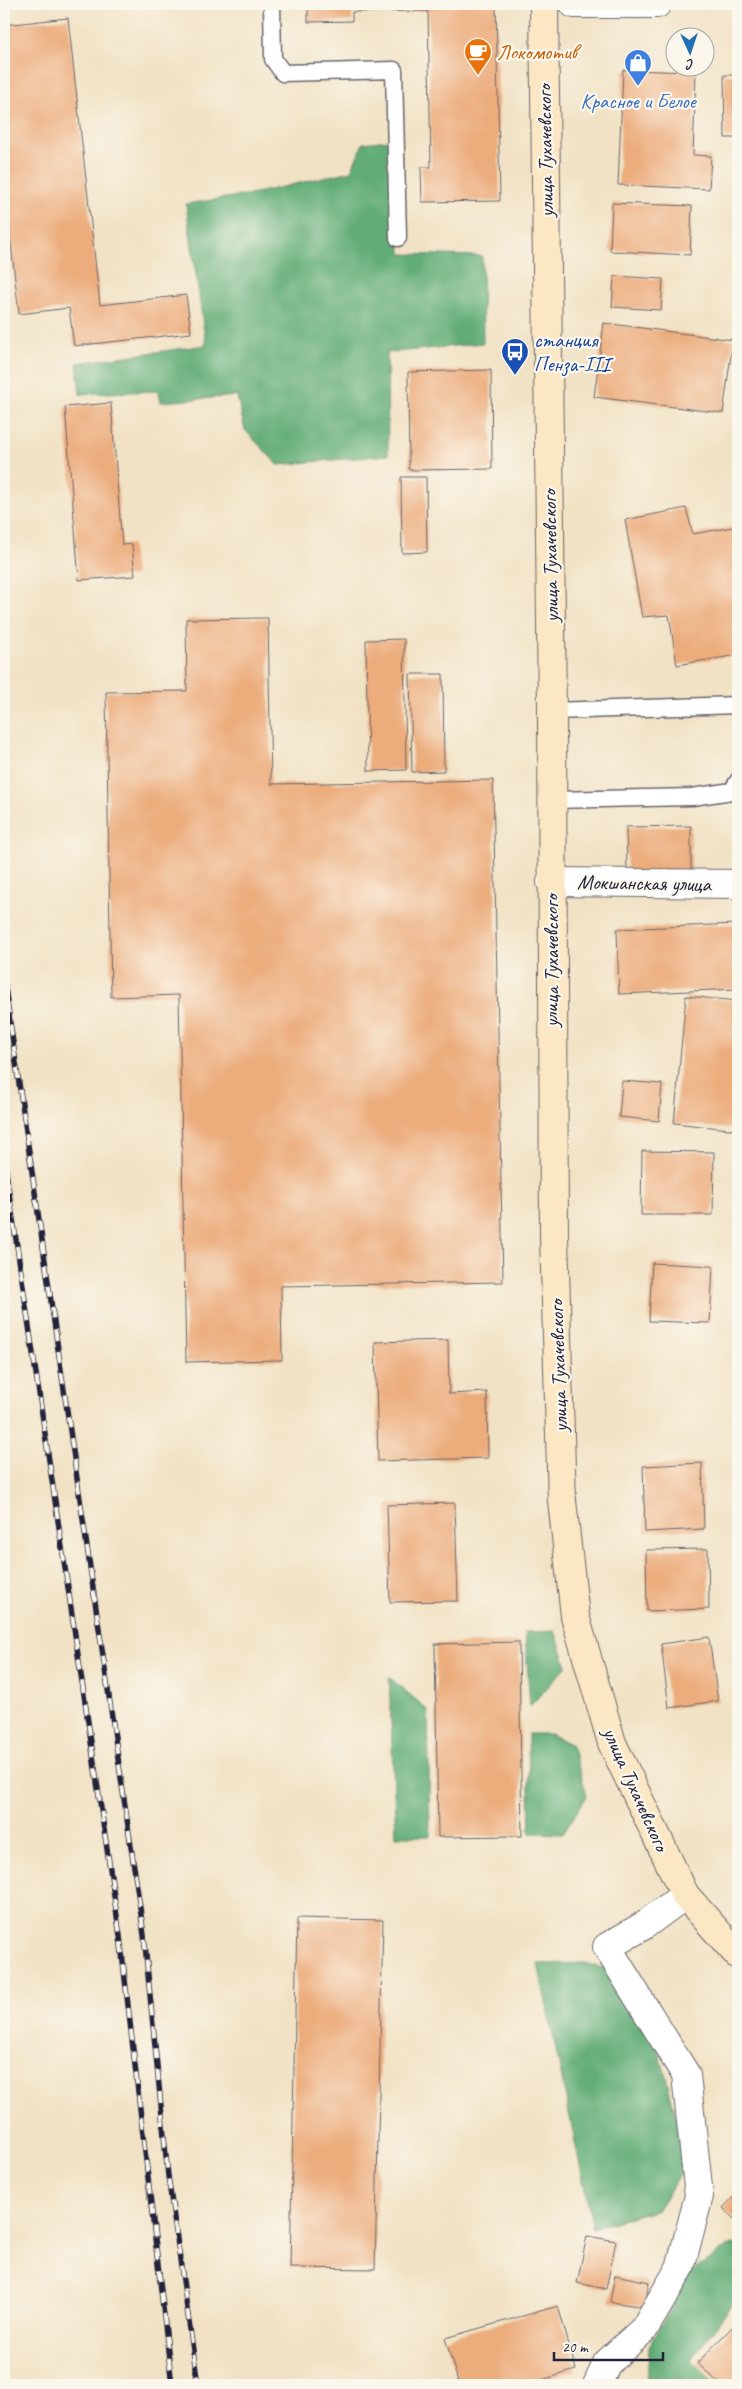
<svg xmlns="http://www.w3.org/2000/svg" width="742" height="2389" font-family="Caveat,sans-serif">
<rect width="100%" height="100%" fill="#fbf7ec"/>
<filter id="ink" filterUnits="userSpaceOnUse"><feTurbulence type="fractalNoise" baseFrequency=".02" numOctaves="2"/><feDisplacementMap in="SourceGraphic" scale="10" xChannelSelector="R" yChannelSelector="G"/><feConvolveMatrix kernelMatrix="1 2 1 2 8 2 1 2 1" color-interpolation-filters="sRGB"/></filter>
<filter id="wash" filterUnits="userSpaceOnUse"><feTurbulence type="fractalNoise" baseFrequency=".0096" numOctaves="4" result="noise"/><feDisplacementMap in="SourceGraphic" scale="20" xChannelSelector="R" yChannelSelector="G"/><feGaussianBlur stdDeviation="1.12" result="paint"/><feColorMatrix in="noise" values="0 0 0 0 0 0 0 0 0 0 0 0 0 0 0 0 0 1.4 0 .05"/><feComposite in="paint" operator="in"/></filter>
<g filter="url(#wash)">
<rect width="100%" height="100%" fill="#f1e2c5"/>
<g fill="#62ad77" stroke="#426859">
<path d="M396,139L401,254L482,256L483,343L387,353L388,455L278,465L245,430L237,396L161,402L158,391L80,394L77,363L206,345L186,204L252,194L351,171L363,143Z"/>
<path d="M555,1631L567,1666L530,1706L525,1632Z"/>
<path d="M389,1677L428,1710L430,1836H396Z"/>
<path d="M528,1734H550L572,1745L587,1796L563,1834L530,1833Z"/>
<path d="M584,1963L640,1977L688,2162L658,2209L593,2228L538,1964Z"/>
<path d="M732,2244L738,2245V2297L691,2360L717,2385H647L649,2347L690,2273Z"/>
</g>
<g id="blocks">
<g fill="#ecac7c">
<path d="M308,4H496L500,201L422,202L421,167H431L428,11L352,12V21L308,22Z"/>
<path d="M68,18L100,305L186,295L191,333L74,346L69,308L19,314L4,183V25Z"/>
<path d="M623,70L696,72L693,155L711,156L709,189L618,185Z"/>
<path d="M724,75H738V138H725Z"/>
<path d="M612,203L692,206L690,255L610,251Z"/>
<path d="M614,276L663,279L661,310L612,307Z"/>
<path d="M604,323L733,340L723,413L594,397Z"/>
<path d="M491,370L492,469L409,470L408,372Z"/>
<path d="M111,403L122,545L132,544L135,576L79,580L65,407Z"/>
<path d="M401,477H426L427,552L402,553Z"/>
<path d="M686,508L693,534L738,526V655L677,665L669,615L642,617L625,520Z"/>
<path d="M268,618L271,784L493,780L503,1282L281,1286L282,1360L186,1362L179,995L111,997L106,692L187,691L186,619Z"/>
<path d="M404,639L406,770L368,771L366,640Z"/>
<path d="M410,674H443L444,771L412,772Z"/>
<path d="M691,826V872L627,873L626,827Z"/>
<path d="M738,924V989L619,994L617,929Z"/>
<path d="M686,996L738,1001V1130L674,1123Z"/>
<path d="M622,1081L662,1084L659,1121L619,1117Z"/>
<path d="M642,1151L714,1152L713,1215H641Z"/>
<path d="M652,1263L713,1266L710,1323L649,1321Z"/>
<path d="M448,1340L449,1394L487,1392L488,1458L378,1461L375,1342Z"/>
<path d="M702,1463L704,1529L645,1532L643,1466Z"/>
<path d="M455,1503L458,1601L390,1602L387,1505Z"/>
<path d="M708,1549L709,1609L647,1611L646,1550Z"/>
<path d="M709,1637L718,1701L669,1708L661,1644Z"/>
<path d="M519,1642L522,1836L438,1837L435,1644Z"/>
<path d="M297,1918L383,1920L375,2269L290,2268Z"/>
<path d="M738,2192V2223L723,2208Z"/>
<path d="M587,2236L616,2241L606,2289L577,2283Z"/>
<path d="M615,2275L649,2282L645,2307L610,2302Z"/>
<path d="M558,2306L576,2370L524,2385H459L445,2338Z"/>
<path d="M738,2321V2385H721L697,2363Z"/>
</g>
</g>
</g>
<g filter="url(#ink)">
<use href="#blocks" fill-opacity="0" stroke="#6a656b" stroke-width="1"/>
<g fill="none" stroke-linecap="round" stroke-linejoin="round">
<defs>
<g id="lane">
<path d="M272,4L273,59L283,73L394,70L398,238"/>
<path d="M552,711L738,705"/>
<path d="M552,800L692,797L732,791L738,781"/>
</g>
<g id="street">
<path d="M574,4H657"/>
<path d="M551,882L738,884"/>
<path d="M597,2385L607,2363L644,2329L680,2268L699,2196L686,2075L607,1947L643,1926L685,1895"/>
</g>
<path id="secondary" d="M544,4L552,711L554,1236L562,1501L575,1616L612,1743L685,1895L738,1955"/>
</defs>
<use href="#lane" stroke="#6a656b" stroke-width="19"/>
<use href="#street" stroke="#6a656b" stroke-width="30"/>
<use href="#secondary" stroke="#6a656b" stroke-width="30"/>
<use href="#lane" stroke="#fff" stroke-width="16"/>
<use href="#street" stroke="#fff" stroke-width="28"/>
<use href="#secondary" stroke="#fbe7c3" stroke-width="28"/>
<defs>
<g id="rail">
<path d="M4,981L144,1935L168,2176L198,2385"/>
<path d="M4,1159L120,1936L172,2385"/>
</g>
</defs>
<use href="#rail" stroke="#22223b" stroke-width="5.5"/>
<use href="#rail" stroke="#fbf7ec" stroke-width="4" stroke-dasharray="11" stroke-linecap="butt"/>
</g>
</g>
<defs>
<symbol id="cafe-pin" viewBox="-11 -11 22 30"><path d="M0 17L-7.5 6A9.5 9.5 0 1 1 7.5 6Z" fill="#e8710a" stroke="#fbf7ec"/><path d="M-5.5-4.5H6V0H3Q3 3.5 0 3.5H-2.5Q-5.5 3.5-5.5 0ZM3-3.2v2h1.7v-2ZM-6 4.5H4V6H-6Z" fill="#fff"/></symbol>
<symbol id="shop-pin" viewBox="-11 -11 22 30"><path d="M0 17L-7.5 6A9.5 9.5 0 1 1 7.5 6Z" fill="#3f7fe0" stroke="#fbf7ec"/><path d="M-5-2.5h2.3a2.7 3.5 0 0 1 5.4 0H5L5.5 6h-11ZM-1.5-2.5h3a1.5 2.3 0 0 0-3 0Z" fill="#fff"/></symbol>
<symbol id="bus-pin" viewBox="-11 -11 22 30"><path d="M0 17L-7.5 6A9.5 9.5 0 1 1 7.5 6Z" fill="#1a4fb4" stroke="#fbf7ec"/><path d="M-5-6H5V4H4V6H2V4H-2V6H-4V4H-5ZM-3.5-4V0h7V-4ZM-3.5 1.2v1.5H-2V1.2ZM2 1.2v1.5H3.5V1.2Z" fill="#fff"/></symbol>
</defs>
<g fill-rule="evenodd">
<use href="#cafe-pin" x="462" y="36" width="32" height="43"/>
<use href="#shop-pin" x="622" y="47" width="32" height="43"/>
<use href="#bus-pin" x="499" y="336" width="32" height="43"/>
</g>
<g text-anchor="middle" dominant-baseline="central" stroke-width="4.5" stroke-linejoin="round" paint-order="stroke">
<g font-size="21" fill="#c56008" stroke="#fbf7ec" text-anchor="start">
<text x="497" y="52">Локомотив</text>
</g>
<g font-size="21" fill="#366cbe" stroke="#fbf7ec">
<text x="638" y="101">Красное и Белое</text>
</g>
<g font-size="21" fill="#22223b" stroke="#fbf7ec">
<text transform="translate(545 151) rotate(-91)">улица Тухачевского</text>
<text transform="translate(550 556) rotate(-91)">улица Тухачевского</text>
<text transform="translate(644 883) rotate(1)">Мокшанская улица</text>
<text transform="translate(551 961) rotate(-90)">улица Тухачевского</text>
<text transform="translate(558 1366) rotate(-92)">улица Тухачевского</text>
<text transform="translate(636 1789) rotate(66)">улица Тухачевского</text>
</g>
<g font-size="21" fill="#164399" stroke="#fbf7ec" text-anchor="start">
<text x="534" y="340">станция<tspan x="534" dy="24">Пенза-III</tspan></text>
</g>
</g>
<rect width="742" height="2389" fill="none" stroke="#fbf7ec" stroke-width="20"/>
<g transform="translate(690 52) rotate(177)"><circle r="24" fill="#fbf7ec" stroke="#a4a2a5"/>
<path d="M0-4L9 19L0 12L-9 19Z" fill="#1f6fb2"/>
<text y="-8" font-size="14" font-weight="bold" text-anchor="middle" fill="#22223b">С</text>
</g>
<path d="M554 2352v8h109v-8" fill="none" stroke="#22223b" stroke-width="2.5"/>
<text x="562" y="2352" font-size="15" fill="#22223b" stroke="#fbf7ec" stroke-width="4" paint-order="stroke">20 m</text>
</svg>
